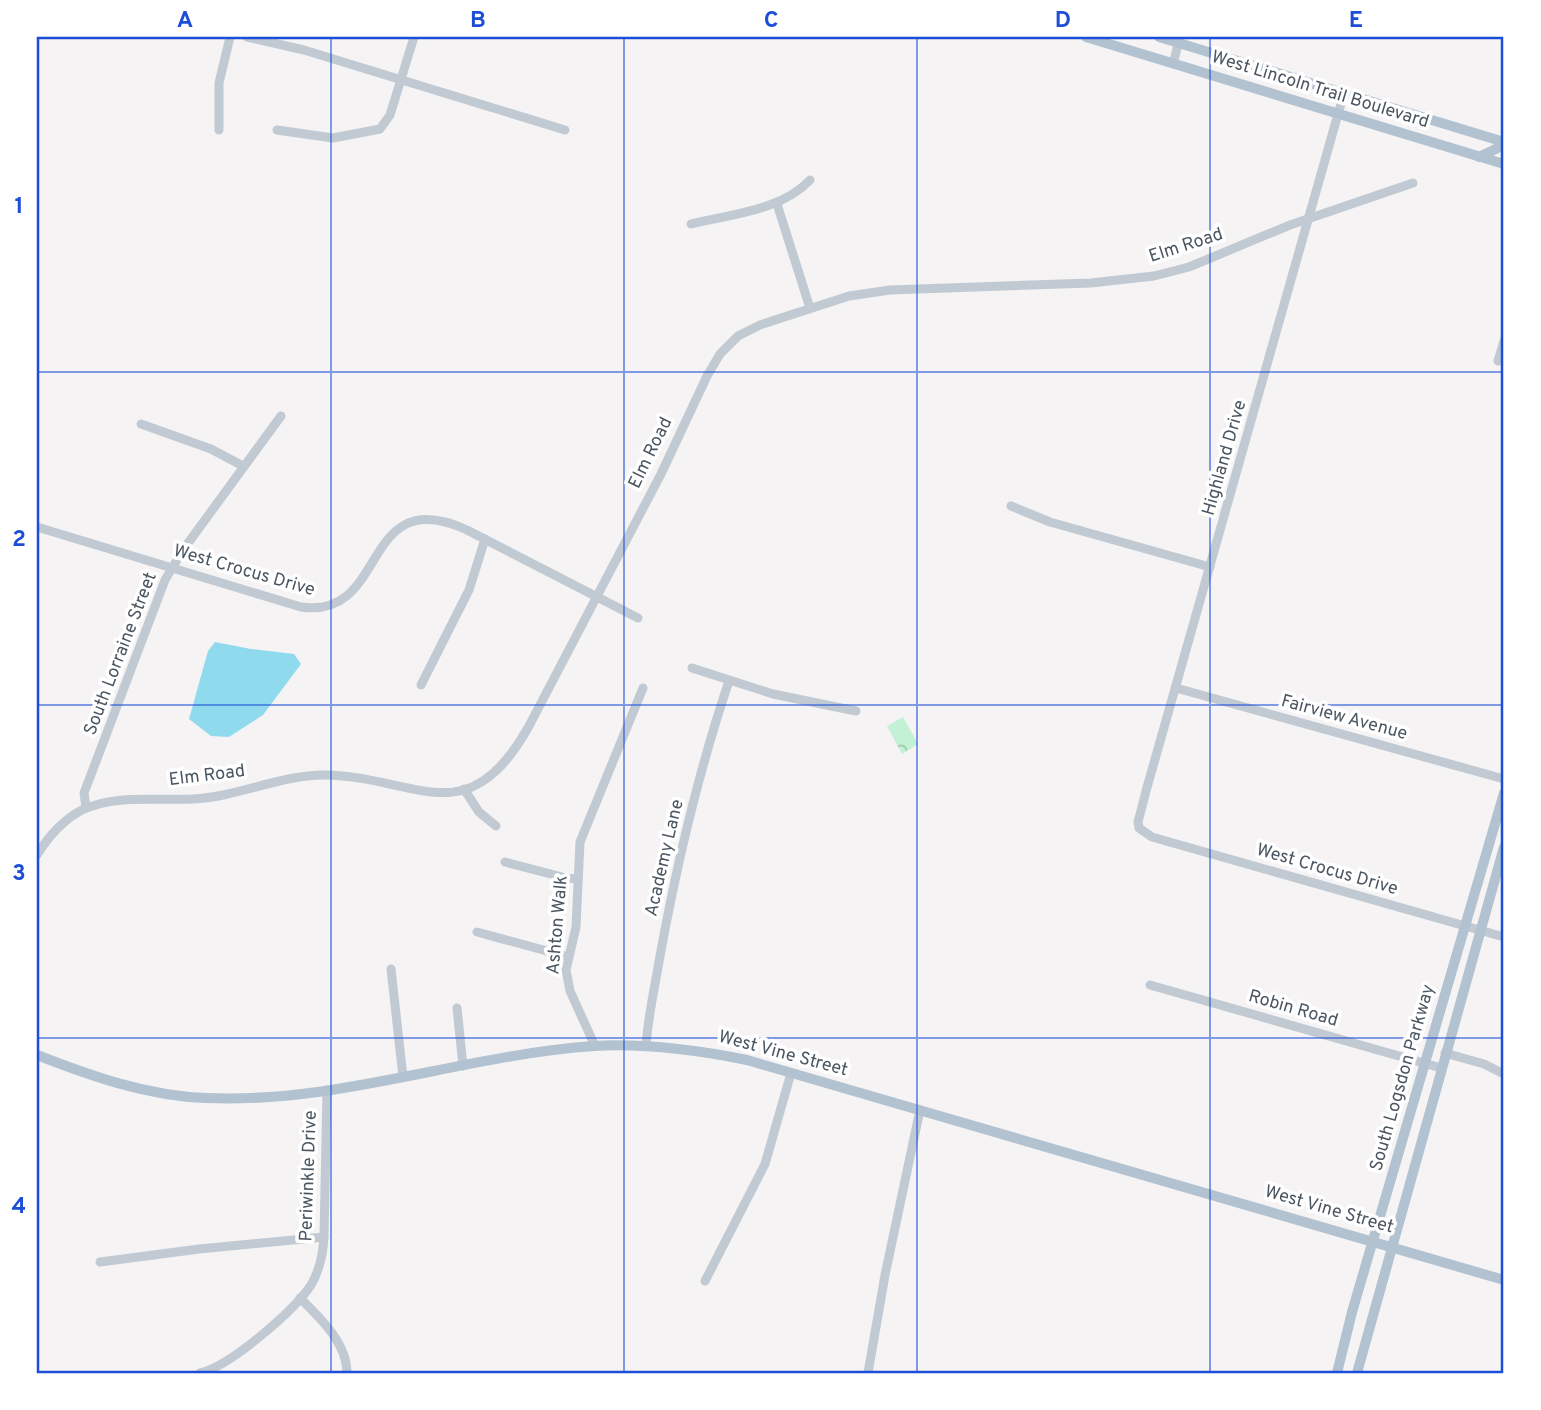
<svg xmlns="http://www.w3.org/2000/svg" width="1541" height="1410" font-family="Overpass,sans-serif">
<defs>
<pattern id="park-crowns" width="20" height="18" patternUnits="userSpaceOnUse" patternTransform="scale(1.75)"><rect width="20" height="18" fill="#c3f1d5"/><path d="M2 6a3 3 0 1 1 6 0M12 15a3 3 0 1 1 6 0" fill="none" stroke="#a0c6b0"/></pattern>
</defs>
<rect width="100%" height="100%" fill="#f5f3f3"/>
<path fill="url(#park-crowns)" d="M903,717L918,744L902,754L887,726Z"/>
<path fill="#90daee" d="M215,642L251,649L294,654L301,664L263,715L229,737L211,736L189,719L208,651Z"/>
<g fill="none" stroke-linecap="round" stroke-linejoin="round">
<g stroke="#c1cad2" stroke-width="9">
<path d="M247,37L304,50L565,130"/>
<path d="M1173,64L1180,37"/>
<path d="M1344,93L1146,791L1138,822L1139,828L1152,837L1504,937"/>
<path d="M219,130V83L230,37"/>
<path d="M277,130L333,138L380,129L390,115L414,37"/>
<path d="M777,204L810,308"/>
<path d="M691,224C731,214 781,211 810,180"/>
<path d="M1498,361L1504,341"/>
<path d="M141,424L211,449L243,466"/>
<path d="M1011,506L1050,522L1210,567"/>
<path d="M37,527L301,607C390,620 359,481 467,530L638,618"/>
<path d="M692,668L773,694L856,711"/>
<path d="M421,685L469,590L485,539"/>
<path d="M1176,688L1504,779"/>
<path d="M464,789L479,812L496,826"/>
<path d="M86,808L84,793L165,580L183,550L281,416"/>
<path d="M37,855C48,837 63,820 82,810C115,794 157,801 193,799C237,797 280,775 324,775C417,776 467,837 529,726L661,474L707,376L720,354L738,336L760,325L849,296L890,290L1091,283L1154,276L1189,267L1290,225L1413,183"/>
<path d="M505,862L566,878L578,879"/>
<path d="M477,932L569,957"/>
<path d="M391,969L403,1077"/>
<path d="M1150,985L1441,1068"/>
<path d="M457,1008L463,1066"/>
<path d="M595,1046L570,991L566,970L576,927L580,842L643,688"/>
<path d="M646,1046C648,1016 655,986 660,956C677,863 699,770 729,681"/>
<path d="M1445,1053L1484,1064L1504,1074"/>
<path d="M100,1262L199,1249L324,1237"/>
<path d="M705,1281L765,1164L791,1073"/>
<path d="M300,1298C320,1318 347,1343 347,1373"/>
<path d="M200,1373C230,1366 294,1311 311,1285C320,1270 323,1254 324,1237L327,1090"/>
<path d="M868,1373L885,1275L920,1110"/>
</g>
<g stroke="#b3c2d1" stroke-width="10">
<path d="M1086,37L1504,164"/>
<path d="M1159,37L1504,142"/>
<path d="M1479,157L1504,145"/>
<path d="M37,1055C91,1076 147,1096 206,1098C338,1104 464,1055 594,1046C646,1043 697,1050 747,1060L1504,1280"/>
<path d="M1337,1373L1352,1312L1504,793"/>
<path d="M1357,1373L1504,847"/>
</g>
</g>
<path fill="none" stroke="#1d4ed8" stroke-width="2" stroke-opacity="0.55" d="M331,37V1373M624,37V1373M917,37V1373M1210,37V1373M37,372H1504M37,705H1504M37,1038H1504"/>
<g text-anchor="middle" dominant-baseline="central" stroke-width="7" stroke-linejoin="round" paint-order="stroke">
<g font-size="18" fill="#4a5661" stroke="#fff">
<text transform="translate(1320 90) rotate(17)">West Lincoln Trail Boulevard</text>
<text transform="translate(1186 246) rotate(-18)">Elm Road</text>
<text transform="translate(651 453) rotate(-64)">Elm Road</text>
<text transform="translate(1225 458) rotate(-74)">Highland Drive</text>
<text transform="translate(244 571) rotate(16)">West Crocus Drive</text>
<text transform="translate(121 654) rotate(-69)">South Lorraine Street</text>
<text transform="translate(1344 718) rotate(15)">Fairview Avenue</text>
<text transform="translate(207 776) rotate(-7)">Elm Road</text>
<text transform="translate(665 858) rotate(-77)">Academy Lane</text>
<text transform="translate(1327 870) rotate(16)">West Crocus Drive</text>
<text transform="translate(558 925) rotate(-85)">Ashton Walk</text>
<text transform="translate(1293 1009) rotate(16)">Robin Road</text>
<text transform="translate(783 1054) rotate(15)">West Vine Street</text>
<text transform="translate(1403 1078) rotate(-74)">South Logsdon Parkway</text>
<text transform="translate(309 1176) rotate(-88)">Periwinkle Drive</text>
<text transform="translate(1329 1210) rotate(16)">West Vine Street</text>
</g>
</g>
<rect width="1541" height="1410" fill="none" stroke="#ffffff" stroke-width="77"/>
<rect x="38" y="38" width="1464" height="1334" fill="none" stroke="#1d4ed8" stroke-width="2.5"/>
<g font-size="23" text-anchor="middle" font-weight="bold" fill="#1d4ed8">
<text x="185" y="27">A</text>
<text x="478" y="27">B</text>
<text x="771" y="27">C</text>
<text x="1063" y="27">D</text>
<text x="1356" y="27">E</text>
<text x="19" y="213">1</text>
<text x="19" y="546">2</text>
<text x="19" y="880">3</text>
<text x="19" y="1213">4</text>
</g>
</svg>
